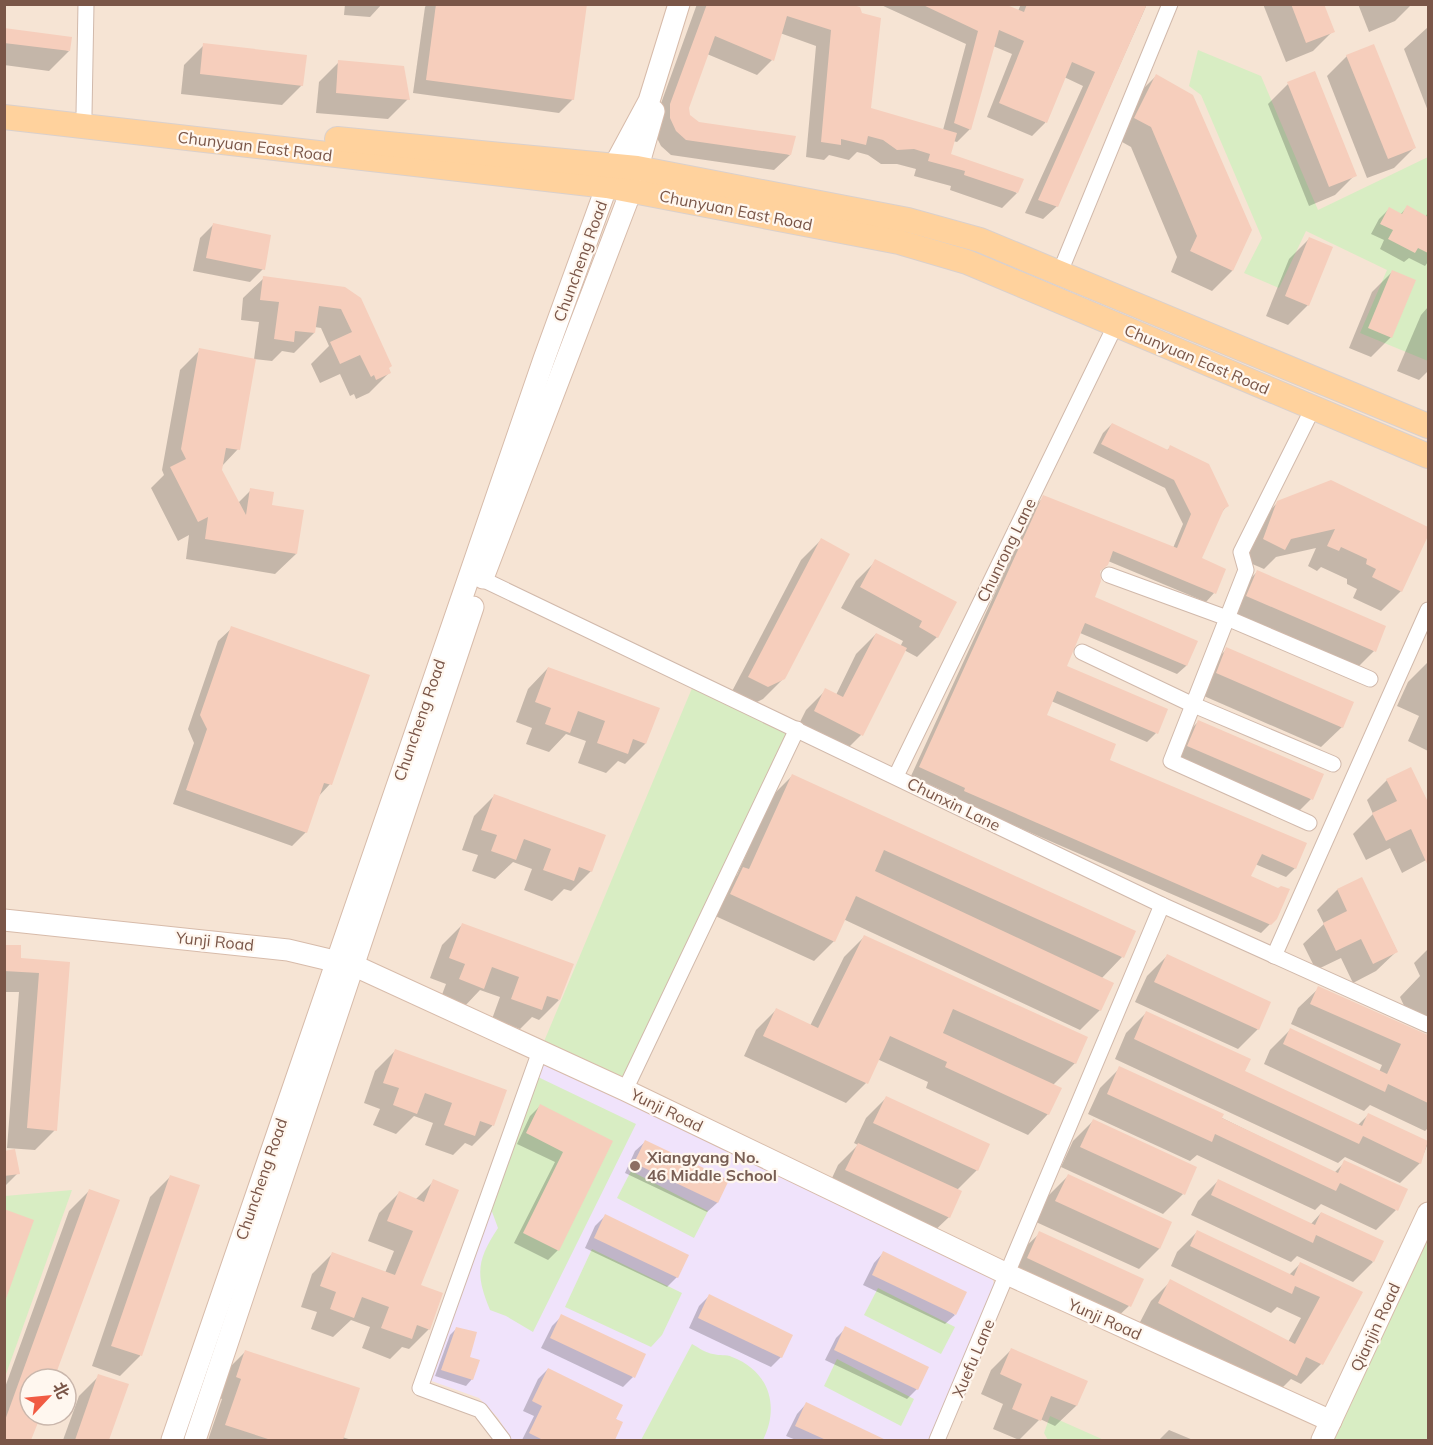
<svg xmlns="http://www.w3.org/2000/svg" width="1433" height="1445" font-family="Mulish,'Noto Sans SC',sans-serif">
<rect width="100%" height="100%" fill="#fef3e7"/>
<path fill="#f6e4d4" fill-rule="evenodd" d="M5,5H1428V1440H5ZM30,1379H66V1415H30Z"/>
<path fill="#f0e3fb" d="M542,1057L992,1276L996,1294L928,1440H512L498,1418L479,1398L426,1379Z"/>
<g fill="#d8edc3">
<path d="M1198,50L1261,76L1318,210L1428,157V361L1360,333L1387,270L1306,231L1279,288L1244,273L1262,238L1201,95L1189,86Z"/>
<path d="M695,681L797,729L625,1090L540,1051Z"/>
<path d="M538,1077L636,1124L533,1332L506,1316L490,1310C475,1274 477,1260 498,1228L491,1209Z"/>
<path d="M631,1171L708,1211L694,1238L617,1198Z"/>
<path d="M72,1190L5,1377V1196Z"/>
<path d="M1428,1213V1440H1322Z"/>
<path d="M592,1249L682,1293L662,1335L651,1347L565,1307Z"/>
<path d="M878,1288L955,1327L941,1354L864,1315Z"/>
<path d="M692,1344C699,1348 706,1353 713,1354C720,1356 726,1354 732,1357C769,1371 780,1406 763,1440H641Z"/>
<path d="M837,1359L914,1399L901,1426L824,1386Z"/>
<path d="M1050,1416L1104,1440H1048L1044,1433Z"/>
</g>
<g fill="#0003">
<path d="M345,4H382L370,17L344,15Z"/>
<path d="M427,4H586L573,99L559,113L413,93L425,7Z"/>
<path d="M697,4H845L869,109L943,130L966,44L879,4H999L1018,11L1021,4H1147L1057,206L1043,219L1025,213L1083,86L1064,77L1045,123L1032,136L987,117L1012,54L993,46L970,129L957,142L953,141L949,155L1017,193L1002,208L950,190L951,186L914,176L916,169L897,164H881L868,155L857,152L849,160L829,155L824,160L806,157L816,46L780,33L772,60L757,75L707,54L688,108L689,116L699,123L790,155L774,170L671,155L661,146L655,134V120Z"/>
<path d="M1263,4H1322L1333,31L1313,51L1286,62Z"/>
<path d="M1358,4H1412L1395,21L1369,32Z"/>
<path d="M1428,27V111L1404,49Z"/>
<path d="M4,30L69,51L49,71L4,65Z"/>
<path d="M204,45L302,85L282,105L181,94L184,65Z"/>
<path d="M1347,56L1414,148L1394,168L1367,178L1327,76Z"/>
<path d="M339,62L408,99L388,119L316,113L319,82Z"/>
<path d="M1156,76L1251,230L1232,271L1212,291L1171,272L1177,257L1131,147L1115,138L1136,96Z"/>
<path d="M1288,84L1355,175L1335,195L1309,206L1268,104Z"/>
<path d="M1407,207L1426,217L1428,211V262L1425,266L1409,258L1404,262L1380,249L1384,240L1371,234L1379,219L1389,209L1400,215Z"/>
<path d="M213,225L263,269L250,282L193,271L200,238Z"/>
<path d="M1309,239L1308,305L1288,325L1266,316L1289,259Z"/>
<path d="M1392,272L1391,337L1371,357L1349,348L1372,292Z"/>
<path d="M264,278L344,288L389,373L369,393L356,399L354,394L350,396L340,374L320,383L311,364L329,346L321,328L315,327L314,333L294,353L282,351L272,361L254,359L259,322L241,320L243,298Z"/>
<path d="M1428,307V371L1419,380L1397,371L1421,315Z"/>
<path d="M200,350L238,449L222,466L221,470L238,503L251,490L270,506L296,554L275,574L186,559L189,535L178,541L151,488L164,475L162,470L180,370Z"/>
<path d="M1112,424L1166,451L1171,447L1227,506L1220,514L1200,559L1225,570L1214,593L1206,602L1108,561L1099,572L1093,598L1196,642L1186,666L1177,674L1080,633L1065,667L1166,710L1156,733L1147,742L1051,701L1045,716L1108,760L1295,868L1286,877L1255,864L1249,877L1276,918L1261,933L956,800L957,797L911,776L1035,506L1044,497L1173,548L1183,524L1165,488L1093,453L1103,433Z"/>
<path d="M1330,482L1428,529L1401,591L1381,611L1353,598L1357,589L1347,584V579L1321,567L1317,571L1308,566L1316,548L1276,557L1264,569L1243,560L1258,523L1278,502Z"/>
<path d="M821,540L784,678L763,699L747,707L729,697L801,560Z"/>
<path d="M876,561L937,637L917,657L904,650L861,735L841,755L795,732L806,710L826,690L836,695L856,654L876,634L900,647L903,641L841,608L856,581Z"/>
<path d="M1257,572L1374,651L1354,671L1227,616L1237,592Z"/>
<path d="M232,628L330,784L318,797L306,832L292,846L173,804L194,743L188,729L218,641Z"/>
<path d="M1227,649L1342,727L1321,747L1197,693L1206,669Z"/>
<path d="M1428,662V751L1408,741L1419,716L1397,706L1408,682Z"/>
<path d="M548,668L658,709L645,744L625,764L618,761L606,773L578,763L586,741L566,734L549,752L526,744L532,728L516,722L528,689Z"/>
<path d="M1198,722L1311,799L1291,819L1168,766L1178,742Z"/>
<path d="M1410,769L1428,805V859L1402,873L1390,848L1366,860L1353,834L1373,814L1367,800L1387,780Z"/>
<path d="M792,776L1134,932L1122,957L1101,979L1100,1010L1080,1030L843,919L834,941L814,961L711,914L723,888L737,875L772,796Z"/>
<path d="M494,796L591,871L571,891L564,889L552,901L524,890L532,869L513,862L495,879L472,871L478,855L462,850L474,816Z"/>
<path d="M1361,879L1397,951L1376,971L1353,983L1341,958L1316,970L1303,944L1324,924L1317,910L1337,890Z"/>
<path d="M462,925L559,1000L539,1020L532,1017L520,1029L492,1019L500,997L480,990L463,1008L440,1000L446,984L430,978L442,945Z"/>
<path d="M864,937L1075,1063L1053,1085L1048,1114L1028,1135L926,1088L928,1082L877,1059L866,1083L846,1103L744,1056L756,1030L776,1010L810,1026L844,957Z"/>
<path d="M4,946L19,959L68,963L55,1130L35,1150L7,1148L19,992H4Z"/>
<path d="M1428,949V1015L1412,1023L1400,997L1420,976L1414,963Z"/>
<path d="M1167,956L1258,1029L1238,1049L1135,1002L1147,976Z"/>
<path d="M1319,988L1428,1037V1128L1425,1131L1370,1105L1364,1111L1264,1064L1270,1050L1290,1030L1379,1072L1382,1065L1291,1024L1298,1008Z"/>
<path d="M1146,1013L1243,1072L1357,1126L1368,1115L1428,1143L1420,1163L1400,1183L1345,1157L1338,1163L1115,1059L1126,1033Z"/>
<path d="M395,1051L505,1090L492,1126L472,1146L465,1143L453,1155L425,1145L433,1123L414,1116L396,1134L373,1125L380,1109L364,1103L375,1071Z"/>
<path d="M1120,1068L1334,1173L1345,1162L1396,1210L1376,1230L1321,1204L1315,1210L1197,1155L1190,1161L1088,1114L1100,1088Z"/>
<path d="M886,1098L977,1170L957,1190L949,1217L928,1237L826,1191L838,1165L858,1145L854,1143L866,1118Z"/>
<path d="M540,1106L611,1142L558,1250L548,1260L514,1243L555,1162L517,1144L530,1116Z"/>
<path d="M1093,1121L1183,1194L1163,1214L1061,1167L1073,1141Z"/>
<path d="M645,1142L727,1181L717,1203L707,1212L625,1173L635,1151Z"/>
<path d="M4,1152L18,1173L4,1187Z"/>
<path d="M1068,1176L1170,1223L1159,1249L1139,1269L1036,1222L1048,1196Z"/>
<path d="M170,1177L198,1186L140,1356L120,1376L92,1366L150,1197Z"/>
<path d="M434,1181L419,1286L429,1329L409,1349L402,1347L390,1359L362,1348L370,1327L351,1320L333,1337L311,1329L317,1312L301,1307L312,1274L332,1254L385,1273L394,1251L368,1241L379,1213L399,1193L415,1200Z"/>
<path d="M1218,1181L1310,1225L1321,1213L1373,1262L1353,1282L1297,1256L1291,1262L1191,1215L1198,1201Z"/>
<path d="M89,1191L52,1379H30V1415H39L30,1440H4V1390L69,1211Z"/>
<path d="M605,1216L677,1277L667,1287L585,1248L595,1226Z"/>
<path d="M1197,1232L1289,1275L1300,1264L1361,1293L1321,1364L1301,1384L1291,1379L1275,1395L1139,1324L1151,1301L1171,1281L1288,1342L1301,1318L1277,1307L1271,1313L1171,1266L1177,1252Z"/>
<path d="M1040,1233L1131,1304L1110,1324L1008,1279L1019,1253Z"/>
<path d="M883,1253L955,1315L945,1324L863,1285L874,1263Z"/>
<path d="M709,1296L781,1357L771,1367L689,1328L699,1306Z"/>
<path d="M562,1316L633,1377L623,1387L541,1348L552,1326Z"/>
<path d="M457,1328L469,1358L472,1379L466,1386L435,1376L450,1335Z"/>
<path d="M846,1328L917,1389L907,1399L825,1360L836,1338Z"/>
<path d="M1011,1350L1086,1381L1076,1406L1055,1426L1040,1419L1019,1440L993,1429L1003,1404L981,1394L991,1370Z"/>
<path d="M245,1352L342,1437L352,1440H208L222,1399L217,1397L225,1372Z"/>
<path d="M548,1369L621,1423L613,1440H522L534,1416L523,1411L538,1379Z"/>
<path d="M99,1376L127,1385L108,1440H63L79,1396Z"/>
<path d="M806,1404L883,1440H796L786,1436L797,1414Z"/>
<path d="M1169,1430L1193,1440H1159Z"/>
</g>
<g fill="#f6cebc">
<path d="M436,4H587L574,100L426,80Z"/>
<path d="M707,4H850L860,7L862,13L881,18L871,108L957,133L951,154L1024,179L1018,193L964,175L965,171L928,161L930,154L914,149L897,150L883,140L868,136L866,145L841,139V145L821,142L831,30L787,16L774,61L715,36L689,108L690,115L699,122L796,136L791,155L686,140L676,131L670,118V104Z"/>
<path d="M921,4H1004L1024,12L1027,4H1147L1058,207L1038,200L1095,72L1072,62L1047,123L999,103L1024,41L999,30L971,130L954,123L978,31Z"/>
<path d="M1291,4H1324L1335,32L1306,43Z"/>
<path d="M4,28L72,37L70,51L4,43Z"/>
<path d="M203,43L307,55L303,86L200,74Z"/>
<path d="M1374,44L1416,148L1388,159L1346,55Z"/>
<path d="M338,60L404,66L410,100L336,93Z"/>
<path d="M1315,71L1357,176L1329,187L1287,82Z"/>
<path d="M1156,74L1193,95L1252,230L1233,271L1190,251L1197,236L1151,127L1134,118Z"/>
<path d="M1407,205L1428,217V253L1418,248L1415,253L1388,239L1393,230L1380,224L1389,207L1402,214Z"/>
<path d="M213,223L271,235L265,270L206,258Z"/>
<path d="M1309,237L1333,247L1309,306L1285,296Z"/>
<path d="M1392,270L1416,280L1392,338L1368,328Z"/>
<path d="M263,276L345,287L361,298L392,366L389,368L391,373L376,380L374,375L371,377L360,355L340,364L330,342L352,332L341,309L319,306L315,333L295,331L294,342L274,339L279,302L260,300Z"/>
<path d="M199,348L256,359L240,450L226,448L222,470L246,515L250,488L274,492L272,505L304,510L297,554L205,539L208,517L198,522L170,467L186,459L181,449Z"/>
<path d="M1112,423L1168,450L1170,445L1209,464L1229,506L1224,509L1202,558L1226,569L1216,594L1113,551L1108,565L1100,571L1101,581L1095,597L1198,641L1187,666L1085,623L1067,666L1168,709L1158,734L1057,691L1047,715L1116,744L1110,760L1307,843L1296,869L1262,854L1251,876L1278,888L1281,886L1290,889L1277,919L1271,925L964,791L965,788L919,767L1043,495L1177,548L1191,514L1174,480L1101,444Z"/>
<path d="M1331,480L1428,527V536L1402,592L1372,577L1376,569L1366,564L1367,559L1341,547L1339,551L1327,546L1335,529L1291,539L1285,550L1263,539L1277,501Z"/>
<path d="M821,538L850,554L785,679L768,687L748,677Z"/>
<path d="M875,559L957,602L938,638L919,627L922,621L860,587Z"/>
<path d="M1257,570L1386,626L1376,652L1246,596Z"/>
<path d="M231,626L370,675L332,785L324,783L307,833L186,790L207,729L200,715Z"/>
<path d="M876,633L907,648L863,736L814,711L825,688L843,697Z"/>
<path d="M1226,647L1354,702L1343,728L1216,673Z"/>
<path d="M548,667L660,708L646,744L633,739L628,754L597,743L605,721L578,711L570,733L545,724L551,708L535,702Z"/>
<path d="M1198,720L1324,774L1313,800L1187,746Z"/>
<path d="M1411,767L1428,802V866L1411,829L1386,841L1372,813L1397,801L1386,779Z"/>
<path d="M792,774L1136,931L1124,958L884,850L875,871L1114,983L1101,1011L856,896L835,942L730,894L743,867L749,869Z"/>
<path d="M494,794L606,835L592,872L579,867L574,881L543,870L551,849L524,839L516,860L491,851L497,835L481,830Z"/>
<path d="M1362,877L1398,952L1373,964L1361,939L1336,951L1323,923L1347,911L1337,889Z"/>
<path d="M462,923L574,964L560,1000L547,996L542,1010L511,999L519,977L492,967L484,989L459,979L465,964L449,958Z"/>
<path d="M864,935L1088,1037L1076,1064L953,1009L943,1033L1062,1088L1049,1115L945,1067L947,1062L890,1036L868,1084L763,1036L776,1008L818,1028Z"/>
<path d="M4,945H21V958L70,962L57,1131L27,1128L39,973L4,971Z"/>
<path d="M1167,954L1271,1002L1259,1030L1154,982Z"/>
<path d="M1318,986L1428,1035V1103L1388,1084L1385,1092L1283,1044L1290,1028L1387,1074L1401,1044L1310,1004Z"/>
<path d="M1146,1011L1251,1059L1245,1071L1362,1126L1368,1113L1428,1141L1421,1164L1363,1136L1359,1144L1134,1039Z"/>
<path d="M395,1049L507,1090L494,1126L480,1121L475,1136L444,1125L452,1103L425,1093L417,1114L393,1105L399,1088L383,1083Z"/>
<path d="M1119,1066L1224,1114L1222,1118L1338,1173L1344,1160L1408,1189L1398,1211L1340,1183L1336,1191L1215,1134L1212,1142L1107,1094Z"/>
<path d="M886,1096L990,1144L978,1171L873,1123Z"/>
<path d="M540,1104L613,1141L559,1251L523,1233L563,1152L526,1133Z"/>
<path d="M1093,1119L1197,1167L1185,1195L1080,1147Z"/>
<path d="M645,1140L729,1180L718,1203L634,1163Z"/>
<path d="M858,1143L962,1191L950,1218L845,1170Z"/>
<path d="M15,1149L20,1174L4,1176V1151Z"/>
<path d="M1068,1174L1172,1222L1160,1249L1055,1201Z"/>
<path d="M170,1175L200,1185L142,1356L111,1346Z"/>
<path d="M433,1179L459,1190L421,1285L443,1293L430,1330L417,1325L412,1339L381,1328L389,1307L362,1297L354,1318L330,1309L336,1292L320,1286L332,1252L395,1275L413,1231L387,1221L399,1191L424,1202Z"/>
<path d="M1218,1179L1315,1225L1321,1212L1384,1241L1374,1262L1316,1235L1313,1243L1211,1195Z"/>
<path d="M89,1189L120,1200L54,1379H30V1415H41L31,1440H4V1423Z"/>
<path d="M4,1209L34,1220L6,1299L4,1298Z"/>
<path d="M605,1214L689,1255L678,1278L594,1238Z"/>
<path d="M1197,1230L1294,1276L1300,1262L1363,1292L1323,1365L1306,1357L1297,1376L1158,1303L1170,1279L1295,1344L1320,1297L1295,1286L1292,1294L1190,1246Z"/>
<path d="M1039,1231L1144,1279L1131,1307L1027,1258Z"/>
<path d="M883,1251L967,1292L956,1315L872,1275Z"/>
<path d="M709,1294L793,1335L782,1358L698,1318Z"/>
<path d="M561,1314L646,1354L635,1378L550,1338Z"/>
<path d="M845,1326L929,1367L918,1390L834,1350Z"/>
<path d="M456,1327L477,1332L470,1357L480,1360L473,1380L441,1370Z"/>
<path d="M1011,1348L1088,1381L1077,1406L1051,1396L1041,1421L1012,1409L1022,1384L1000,1374Z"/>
<path d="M245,1350L360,1388L343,1440H271L225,1425L241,1379L236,1377Z"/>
<path d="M548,1368L623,1405L616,1419L623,1422L615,1440H543L529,1433L542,1406L532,1401Z"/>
<path d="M98,1374L129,1384L109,1440H75Z"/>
<path d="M806,1402L886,1440H826L795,1426Z"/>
</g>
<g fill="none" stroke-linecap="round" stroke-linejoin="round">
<defs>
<g id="street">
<path d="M84,114L86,4"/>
<path d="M1060,272L1170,4"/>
<path d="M1109,575L1227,618L1370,679"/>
<path d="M482,579L1162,905L1428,1025"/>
<path d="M1082,652L1189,703L1333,764"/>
<path d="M896,776L1116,324"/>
<path d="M1309,823L1171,761L1246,570L1241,552L1313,408"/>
<path d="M1274,956L1428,610"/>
<path d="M625,1090L797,729"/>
<path d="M503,1440L480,1410L420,1388L540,1051"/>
<path d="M937,1440L1162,905"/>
</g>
<g id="secondary">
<path d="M483,578L631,191L654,111"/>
<path d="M4,920L288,950L355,966L625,1090L1009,1275L1331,1421"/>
<path d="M172,1440L544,359L614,166L649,101L679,4"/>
<path d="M195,1440L473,607"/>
<path d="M1322,1440L1428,1213"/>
</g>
<g id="primary">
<path d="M4,117L607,186L899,242L967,262L1428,456"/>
<path d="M337,139L637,168L908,220L980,240L1428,426"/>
</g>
</defs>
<use href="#street" stroke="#d1b9ab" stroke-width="17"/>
<use href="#secondary" stroke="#d7bbaa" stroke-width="23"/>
<use href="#primary" stroke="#dad0cc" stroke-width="26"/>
<use href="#street" stroke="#fff" stroke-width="15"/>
<use href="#secondary" stroke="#fff" stroke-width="21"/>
<use href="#primary" stroke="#ffd29d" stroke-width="24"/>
</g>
<circle fill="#8d6e63" stroke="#fff7ef" stroke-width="2" cx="635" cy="1166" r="6"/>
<g text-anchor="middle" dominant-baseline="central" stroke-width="4.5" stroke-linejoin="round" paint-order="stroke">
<g font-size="16" fill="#7a5648" stroke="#fff7ef">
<text transform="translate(255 146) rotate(7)">Chunyuan East Road</text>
<text transform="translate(736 210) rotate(11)">Chunyuan East Road</text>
<text transform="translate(580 261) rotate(-70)">Chuncheng Road</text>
<text transform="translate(1197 359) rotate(23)">Chunyuan East Road</text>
<text transform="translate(1006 550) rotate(-64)">Chunrong Lane</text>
<text transform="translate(419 720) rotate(-71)">Chuncheng Road</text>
<text transform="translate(954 804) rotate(26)">Chunxin Lane</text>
<text transform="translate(215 941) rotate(6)">Yunji Road</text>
<text transform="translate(667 1110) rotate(26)">Yunji Road</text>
<text transform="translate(261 1179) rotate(-71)">Chuncheng Road</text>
<text transform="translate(1105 1319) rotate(24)">Yunji Road</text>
<text transform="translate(1375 1327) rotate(-65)">Qianjin Road</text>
<text transform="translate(973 1358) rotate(-67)">Xuefu Lane</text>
</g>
<g font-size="16" font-weight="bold" fill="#785e54" stroke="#fff7ef" text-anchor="start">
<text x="647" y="1157">Xiangyang No.<tspan x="647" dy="18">46 Middle School</tspan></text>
</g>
</g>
<rect width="1433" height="1445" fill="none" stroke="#7a5648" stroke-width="12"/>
<g transform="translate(48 1397) rotate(64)"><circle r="28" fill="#fff7ef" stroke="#cab7ac" stroke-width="1.5"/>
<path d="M0-4.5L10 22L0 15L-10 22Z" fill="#f15b43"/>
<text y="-9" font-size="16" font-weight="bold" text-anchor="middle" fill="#7a5648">北</text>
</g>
</svg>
